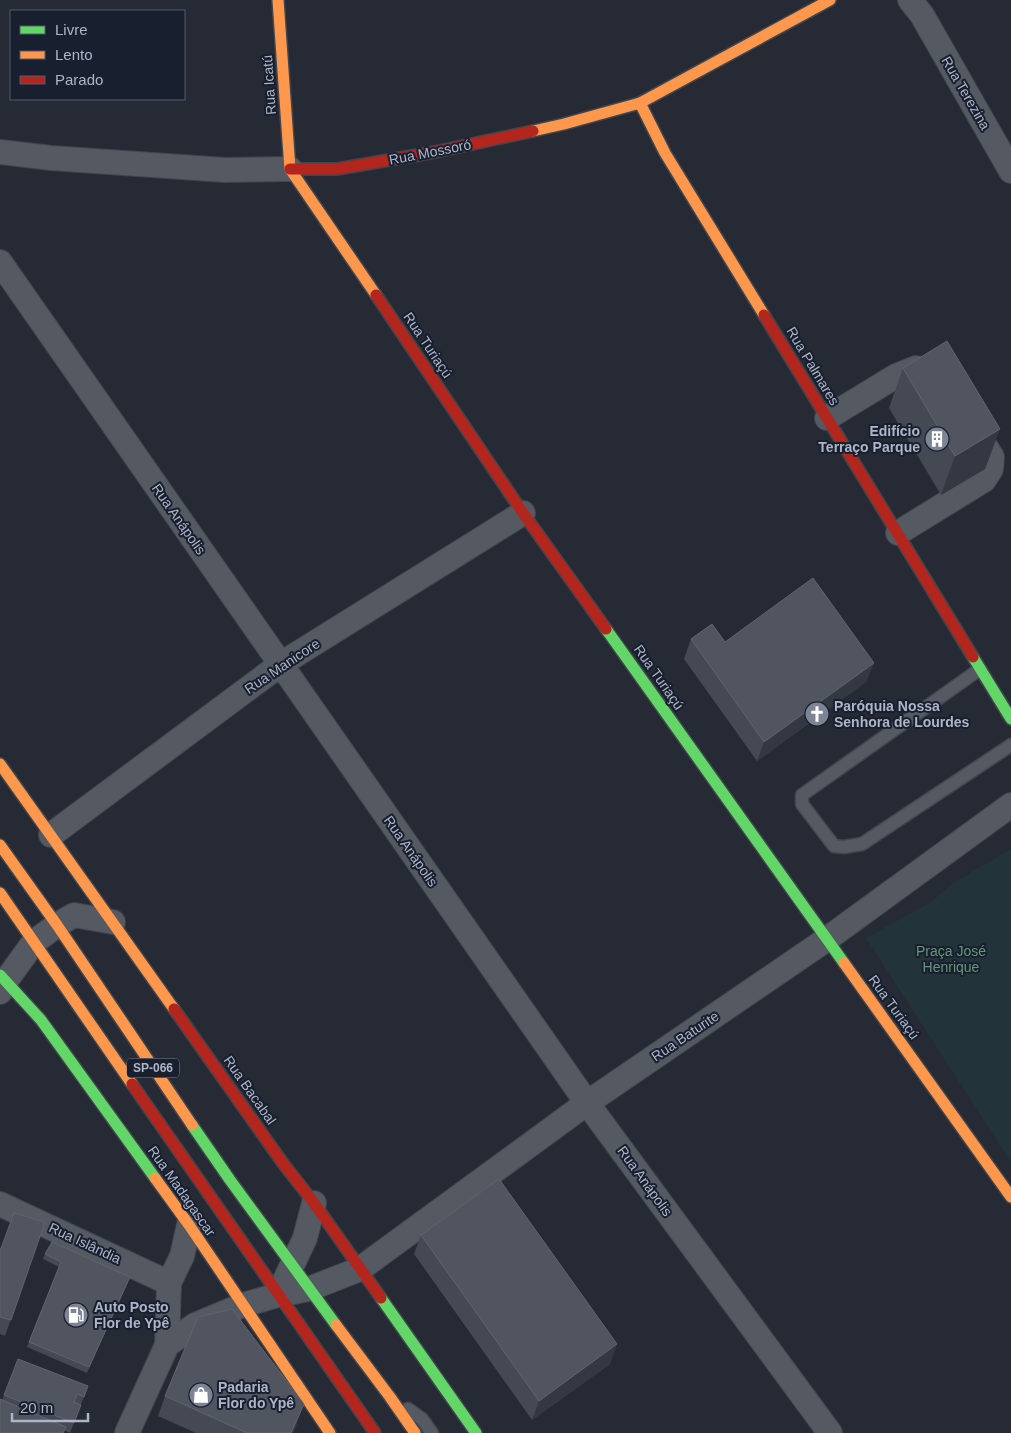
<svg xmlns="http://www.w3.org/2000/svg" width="1011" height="1433" font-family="Arial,sans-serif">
<rect width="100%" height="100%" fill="#252a34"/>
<path fill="#22343a" d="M1011,849V1162L866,938L931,902L953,883Z"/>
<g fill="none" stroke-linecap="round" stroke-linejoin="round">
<defs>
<g id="lane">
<path d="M980,669L802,795V804L834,846L844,847L862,844L1011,745"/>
<path d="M408,1409L422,1419L432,1433"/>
</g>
<g id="street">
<path d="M910,0L922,15L1011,171"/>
<path d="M0,152L51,158L225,170L290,169"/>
<path d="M0,262L587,1103L830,1433"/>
<path d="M827,418L896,376L916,368L931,373"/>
<path d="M898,533L984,480L991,469L992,457L973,427"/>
<path d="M51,835L281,664L523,513"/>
<path d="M0,992L5,982L34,942L57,925L74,915L113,922"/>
<path d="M0,1204L169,1283"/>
<path d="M285,1280L305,1238L314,1203"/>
<path d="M167,1345L195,1325L243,1305L278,1295L309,1289L360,1269L587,1103L827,939L1011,805"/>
<path d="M127,1433L167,1345L169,1283L182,1256L189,1225"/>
</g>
<g id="fast">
<path d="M606,629L844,963"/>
<path d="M973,657L1011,719"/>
<path d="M0,975L41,1020L155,1178"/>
<path d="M192,1125L230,1180L336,1325"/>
<path d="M381,1298L476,1433"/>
</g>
<g id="slow">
<path d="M278,0L290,169L376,295"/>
<path d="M640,103L665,153L764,315"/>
<path d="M533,131L564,124L640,103L830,0"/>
<path d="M0,764L174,1009"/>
<path d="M0,845L57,925L192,1125"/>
<path d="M0,893L132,1084"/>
<path d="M844,963L1011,1197"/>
<path d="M155,1178L189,1225L330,1433"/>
<path d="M336,1325L390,1397L415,1433"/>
</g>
<g id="jam">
<path d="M290,169H337L435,152L533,131"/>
<path d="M376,295L523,513L606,629"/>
<path d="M764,315L973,657"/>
<path d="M174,1009L282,1162L314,1203L381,1298"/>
<path d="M132,1084L375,1433"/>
</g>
</defs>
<use href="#lane" stroke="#41454d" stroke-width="15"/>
<use href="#street" stroke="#41454d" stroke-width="26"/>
<use href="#fast" stroke="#41454d" stroke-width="14"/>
<use href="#slow" stroke="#41454d" stroke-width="14"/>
<use href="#jam" stroke="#41454d" stroke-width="14"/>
<use href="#lane" stroke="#545962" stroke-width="12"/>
<use href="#street" stroke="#545962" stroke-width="24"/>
<use href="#fast" stroke="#63d668" stroke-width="11"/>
<use href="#slow" stroke="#ff974d" stroke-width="11"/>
<use href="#jam" stroke="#b3261e" stroke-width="11"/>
</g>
<g fill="#454954">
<path d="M903,368L985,469L941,495L889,408Z"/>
<path d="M691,639L874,663L866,682L757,761L684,659Z"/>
<path d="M45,1222L5,1336L0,1334V1251Z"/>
<path d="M421,1235L610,1364L532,1420L414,1254Z"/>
<path d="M45,1254L130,1277L87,1373L27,1347L59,1267L43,1259Z"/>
<path d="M18,1359L88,1386L70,1433L2,1400Z"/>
<path d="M165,1396L297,1423L293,1433H196L158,1416Z"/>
</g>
<g fill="#333842">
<path d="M1000,429L985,469L941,495L955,456Z"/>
<path d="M874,663L866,682L757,761L764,742Z"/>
<path d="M617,1344L610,1364L532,1420L539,1401Z"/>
<path d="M304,1404L297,1423L293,1433H291Z"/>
</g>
<g fill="#505560" stroke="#5f6470">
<path d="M947,341L1000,429L955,456L903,368Z"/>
<path d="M813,578L874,663L764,742L691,639L712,624L725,642Z"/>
<path d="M499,1179L617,1344L539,1401L421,1235Z"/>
<path d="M14,1213L45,1222L11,1320L0,1317V1251Z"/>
<path d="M52,1242L130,1277L89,1367L29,1342L61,1262L45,1254Z"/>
<path d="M232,1309L304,1404L291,1433H247L165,1396L198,1317Z"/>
<path d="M18,1359L88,1386L84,1397L77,1394L74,1402L81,1405L74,1423L4,1395Z"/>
<path d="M0,1399L66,1427L63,1433H0Z"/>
</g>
<defs>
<symbol id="building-disc" viewBox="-11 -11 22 22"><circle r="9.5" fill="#7d8494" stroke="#181f2f"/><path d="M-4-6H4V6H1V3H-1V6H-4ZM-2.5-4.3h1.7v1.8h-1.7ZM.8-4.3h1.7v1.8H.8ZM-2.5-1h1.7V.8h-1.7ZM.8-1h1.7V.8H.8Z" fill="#fff"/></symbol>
<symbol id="church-disc" viewBox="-11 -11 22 22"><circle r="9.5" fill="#7d8494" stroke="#181f2f"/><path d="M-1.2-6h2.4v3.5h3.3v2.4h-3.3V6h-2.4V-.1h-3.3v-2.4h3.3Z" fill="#fff"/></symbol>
<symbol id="fuel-disc" viewBox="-11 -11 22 22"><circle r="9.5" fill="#7d8494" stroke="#181f2f"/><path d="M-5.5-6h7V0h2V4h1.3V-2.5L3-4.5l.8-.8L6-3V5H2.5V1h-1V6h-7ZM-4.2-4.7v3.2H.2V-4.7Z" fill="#fff"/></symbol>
<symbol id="shop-disc" viewBox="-11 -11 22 22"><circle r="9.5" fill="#7d8494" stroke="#181f2f"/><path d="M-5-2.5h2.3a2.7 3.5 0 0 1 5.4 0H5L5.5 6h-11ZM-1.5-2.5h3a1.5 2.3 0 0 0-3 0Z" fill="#fff"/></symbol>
</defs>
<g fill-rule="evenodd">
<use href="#building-disc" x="923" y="425" width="28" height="28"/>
<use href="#church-disc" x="803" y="700" width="28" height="28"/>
<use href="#fuel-disc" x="62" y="1301" width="28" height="28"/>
<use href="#shop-disc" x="187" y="1381" width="28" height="28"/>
</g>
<g text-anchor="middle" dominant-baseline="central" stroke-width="4" stroke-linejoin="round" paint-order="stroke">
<rect fill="#181f2f" stroke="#808899" stroke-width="1" x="127" y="1058.5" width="52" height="19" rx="4"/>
<g font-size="12" font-weight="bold" fill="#adb5c7">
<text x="153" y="1068">SP-066</text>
</g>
<g font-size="14" fill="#adb5c7" stroke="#181f2f">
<text transform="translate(269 85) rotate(-94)">Rua Icatú</text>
<text transform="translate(966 93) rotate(60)">Rua Terezina</text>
<text transform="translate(430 152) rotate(-11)">Rua Mossoró</text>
<text transform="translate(428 345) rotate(56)">Rua Turiaçú</text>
<text transform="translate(813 366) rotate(59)">Rua Palmares</text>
<text transform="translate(179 519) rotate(55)">Rua Anápolis</text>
<text transform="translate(282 666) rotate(-34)">Rua Manicore</text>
<text transform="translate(659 677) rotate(55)">Rua Turiaçú</text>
<text transform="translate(411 851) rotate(55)">Rua Anápolis</text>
<text transform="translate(894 1007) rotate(54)">Rua Turiaçú</text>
<text transform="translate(685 1036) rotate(-34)">Rua Baturite</text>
<text transform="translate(250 1090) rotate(55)">Rua Bacabal</text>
<text transform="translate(645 1181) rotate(54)">Rua Anápolis</text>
<text transform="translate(182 1191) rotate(55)">Rua Madagascar</text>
<text transform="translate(85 1243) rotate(25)">Rua Islândia</text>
</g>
<g font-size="14" font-weight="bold" fill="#adb5c7" stroke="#181f2f" text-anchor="start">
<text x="920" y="431" text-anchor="end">Edifício<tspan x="920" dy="16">Terraço Parque</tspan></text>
<text x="834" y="706">Paróquia Nossa<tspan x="834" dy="16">Senhora de Lourdes</tspan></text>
<text x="94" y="1307">Auto Posto<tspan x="94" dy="16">Flor de Ypê</tspan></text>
<text x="218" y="1387">Padaria<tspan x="218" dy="16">Flor do Ypê</tspan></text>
</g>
<g font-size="14" fill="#639a75" stroke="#181f2f">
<text x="951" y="951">Praça José<tspan x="951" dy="16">Henrique</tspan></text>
</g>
</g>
<rect x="10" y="10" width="175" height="90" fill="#181f2f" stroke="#545b6c"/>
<rect x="20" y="26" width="25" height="8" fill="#63d668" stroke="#545b6c"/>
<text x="55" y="35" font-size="15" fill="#adb5c7">Livre</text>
<rect x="20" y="51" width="25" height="8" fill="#ff974d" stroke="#545b6c"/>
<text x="55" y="60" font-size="15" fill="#adb5c7">Lento</text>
<rect x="20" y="76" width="25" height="8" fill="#b3261e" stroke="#545b6c"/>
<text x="55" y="85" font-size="15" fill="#adb5c7">Parado</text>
<path d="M12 1413v8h76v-8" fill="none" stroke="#adb5c7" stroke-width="2.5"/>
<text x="20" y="1413" font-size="15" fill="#adb5c7" stroke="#181f2f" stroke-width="4" paint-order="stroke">20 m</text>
</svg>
